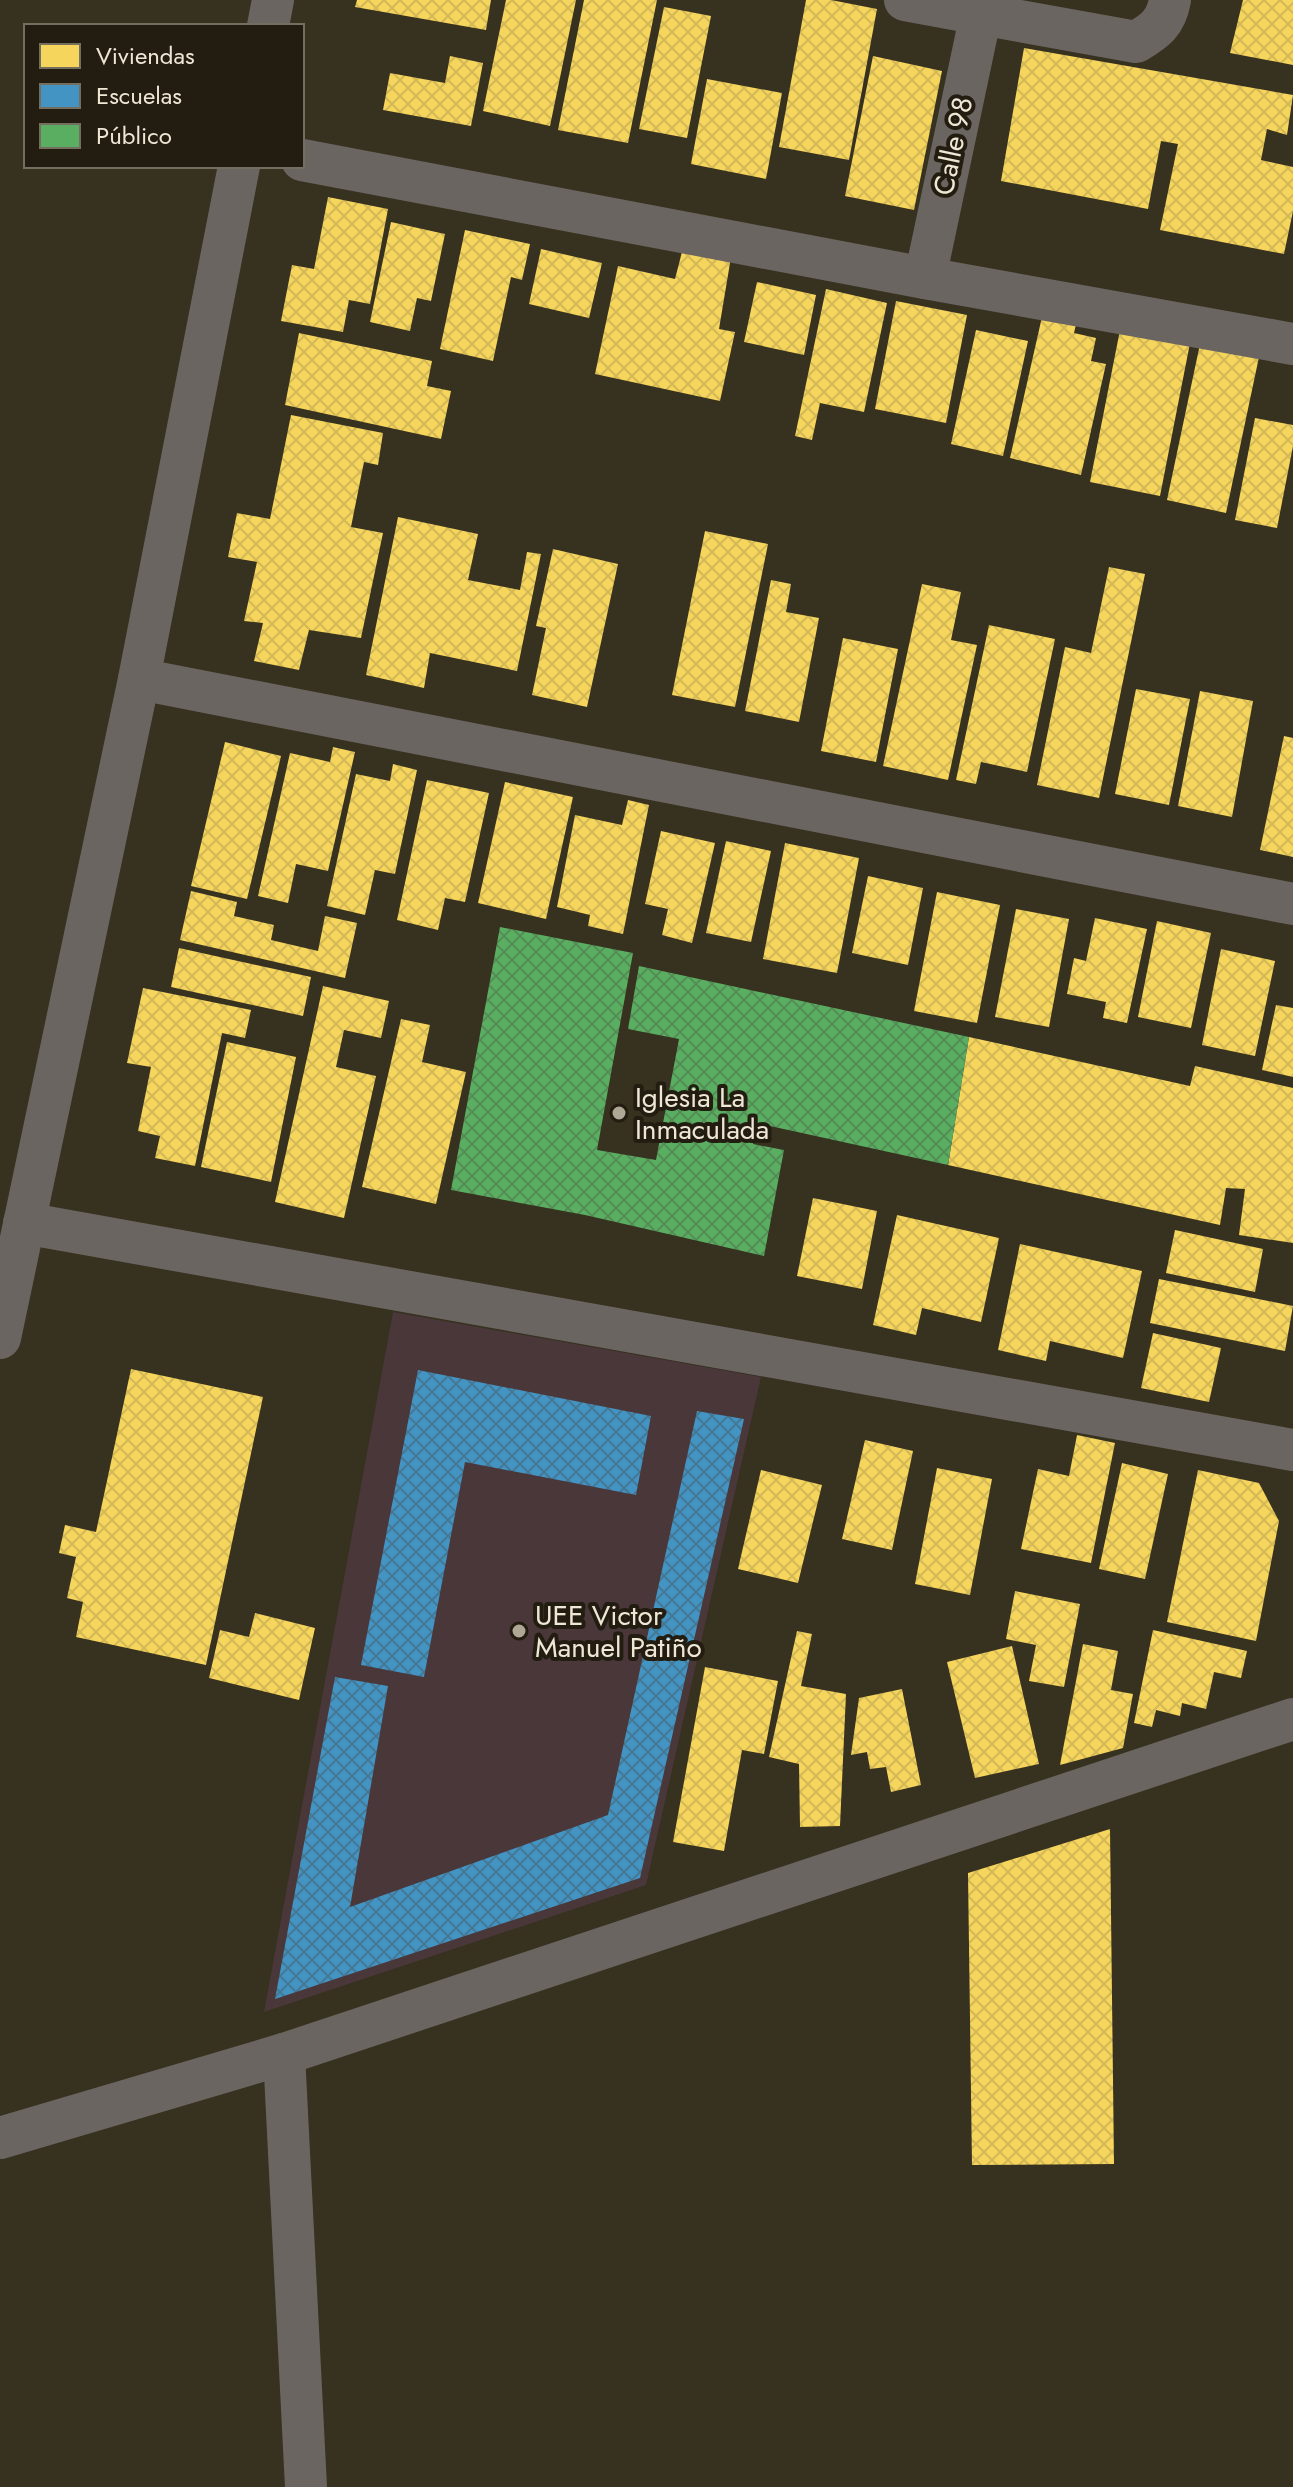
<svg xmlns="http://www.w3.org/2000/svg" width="1293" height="2487" font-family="Jost,sans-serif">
<defs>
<pattern id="homes-cross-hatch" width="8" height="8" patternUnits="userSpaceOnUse" patternTransform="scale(2)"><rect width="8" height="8" fill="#f6d55c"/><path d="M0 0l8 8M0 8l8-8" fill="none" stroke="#d3b856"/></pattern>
<pattern id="schools-cross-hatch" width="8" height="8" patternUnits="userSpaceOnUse" patternTransform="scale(2)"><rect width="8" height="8" fill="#4393c3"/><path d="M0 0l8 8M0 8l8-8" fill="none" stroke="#447895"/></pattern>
<pattern id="public-cross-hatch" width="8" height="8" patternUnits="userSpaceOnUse" patternTransform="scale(2)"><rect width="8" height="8" fill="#5aae61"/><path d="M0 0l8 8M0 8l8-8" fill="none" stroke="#548e57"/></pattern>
</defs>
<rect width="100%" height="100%" fill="#373120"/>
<path fill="#49373a" d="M393,1312L761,1377L646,1885L264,2012Z"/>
<g fill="url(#homes-cross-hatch)">
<path d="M357,0H491L486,30L355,7Z"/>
<path d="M506,0H576L550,126L483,111Z"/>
<path d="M584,0H657L628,143L558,130Z"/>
<path d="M806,0H831L877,9L849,160L779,147Z"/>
<path d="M1243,0H1293V65L1230,53Z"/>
<path d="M664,7L711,16L687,138L639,129Z"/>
<path d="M1024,48L1293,95L1287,135L1267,129L1261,160L1293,167V211L1284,254L1160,230L1178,144L1161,141L1148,209L1001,181Z"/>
<path d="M450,56L483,63L471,126L383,110L390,73L445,83Z"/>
<path d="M873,56L942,71L914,210L845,196Z"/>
<path d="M707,79L782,93L766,179L691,164Z"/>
<path d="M328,197L388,209L370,304L349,300L343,332L281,321L292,265L314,269Z"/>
<path d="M391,222L445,234L431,301L417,298L410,331L370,322Z"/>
<path d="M465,230L530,244L522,280L511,277L493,361L440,349Z"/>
<path d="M683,248L731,257L719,329L735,332L720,401L595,374L618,266L675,279Z"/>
<path d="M541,249L602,263L589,318L529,304Z"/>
<path d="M757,282L816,295L804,355L744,342Z"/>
<path d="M826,289L887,303L864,412L820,403L812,440L795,436Z"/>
<path d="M896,301L967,315L946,423L875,409Z"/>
<path d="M1044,308L1078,316L1074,333L1096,338L1091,361L1106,364L1081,475L1010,458Z"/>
<path d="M1121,325L1191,338L1160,496L1090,482Z"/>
<path d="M976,330L1028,341L1003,456L951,444Z"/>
<path d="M299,333L432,361L427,386L451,391L441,439L285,405Z"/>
<path d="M1200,344L1259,357L1226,513L1167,500Z"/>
<path d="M291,415L383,433L378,465L364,462L351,527L383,533L361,638L309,630L299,670L254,661L263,623L244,621L257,562L228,557L237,513L270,519Z"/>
<path d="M1255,418L1293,425V446L1277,528L1235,520Z"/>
<path d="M398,517L478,534L468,580L520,590L527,552L541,554L517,671L430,653L424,688L366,675Z"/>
<path d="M705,531L768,544L735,707L672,695Z"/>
<path d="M553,549L618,564L587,707L532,695L546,628L536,626Z"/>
<path d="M1109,567L1145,574L1099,798L1037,785L1065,647L1091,653Z"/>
<path d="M771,580L791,584L786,612L819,618L799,722L745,711Z"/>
<path d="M922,584L961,592L951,640L977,645L948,780L883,766Z"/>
<path d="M989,625L1055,639L1027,772L981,762L976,784L956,780Z"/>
<path d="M843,638L898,649L876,762L821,751Z"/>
<path d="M1136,689L1190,699L1169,805L1115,794Z"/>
<path d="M1200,691L1253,701L1232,817L1178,806Z"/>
<path d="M1284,736L1293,738V857L1260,850Z"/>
<path d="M225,742L281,756L247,899L191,886Z"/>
<path d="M333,747L355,752L328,871L296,864L288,903L258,896L290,753L330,762Z"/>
<path d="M393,764L417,770L395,874L375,870L365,915L327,906L356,774L390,781Z"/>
<path d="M427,780L489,793L465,902L445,898L438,930L397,920Z"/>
<path d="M505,782L573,797L546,919L478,903Z"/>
<path d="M628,800L649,805L623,934L588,926L590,915L557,907L575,815L622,825Z"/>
<path d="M661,831L715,843L692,943L662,935L668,909L645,904Z"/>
<path d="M726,841L771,851L751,942L706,933Z"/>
<path d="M785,843L859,858L837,973L763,959Z"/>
<path d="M868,876L923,888L908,965L852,953Z"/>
<path d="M191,891L237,902L234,916L274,925L271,940L318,951L325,916L357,923L345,978L180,940Z"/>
<path d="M937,892L1000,905L977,1023L914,1011Z"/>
<path d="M1016,909L1069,919L1049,1027L995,1017Z"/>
<path d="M1095,918L1147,929L1127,1023L1103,1018L1106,1002L1067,994L1074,958L1086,961Z"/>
<path d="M1157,921L1211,933L1191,1028L1138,1017Z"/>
<path d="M179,948L311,977L303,1016L171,987Z"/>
<path d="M1221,949L1275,961L1255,1056L1202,1045Z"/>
<path d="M323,986L389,1001L381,1038L344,1030L336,1067L376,1076L344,1218L275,1202Z"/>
<path d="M143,988L251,1010L245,1038L222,1033L195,1166L155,1158L160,1136L138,1131L151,1067L127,1063Z"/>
<path d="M1276,1005L1293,1008V1077L1262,1070Z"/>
<path d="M401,1019L430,1025L422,1062L466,1072L436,1204L362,1187Z"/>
<path d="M969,1037L1190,1086L1195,1066L1293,1088V1243L1239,1235L1245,1189L1226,1188L1220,1225L948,1165Z"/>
<path d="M227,1042L296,1057L271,1182L201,1167Z"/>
<path d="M813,1198L877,1211L862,1289L797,1276Z"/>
<path d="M897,1215L999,1238L981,1322L922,1308L916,1335L873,1325Z"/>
<path d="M1175,1230L1263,1249L1255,1292L1166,1273Z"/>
<path d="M1020,1244L1142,1271L1123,1358L1050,1341L1046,1361L998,1350Z"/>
<path d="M1159,1279L1293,1306L1285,1351L1150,1323Z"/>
<path d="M1153,1333L1221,1348L1209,1402L1141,1388Z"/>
<path d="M131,1369L263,1397L206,1665L76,1637L83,1602L67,1598L76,1557L59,1553L65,1525L96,1532Z"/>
<path d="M1077,1435L1115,1443L1091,1563L1021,1549L1038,1469L1069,1476Z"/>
<path d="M865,1440L913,1451L892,1550L842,1539Z"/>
<path d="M1122,1463L1168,1474L1145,1579L1099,1569Z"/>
<path d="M937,1468L992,1479L970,1595L915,1584Z"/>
<path d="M761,1470L822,1485L798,1583L738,1569Z"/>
<path d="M1198,1470L1259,1483L1279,1521L1256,1641L1167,1622Z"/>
<path d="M1015,1591L1080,1604L1064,1687L1029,1681L1036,1645L1006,1639Z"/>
<path d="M255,1613L315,1628L299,1700L209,1678L220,1630L249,1637Z"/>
<path d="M1153,1630L1247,1651L1241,1678L1214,1672L1206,1709L1182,1703L1180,1716L1156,1710L1152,1727L1134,1723Z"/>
<path d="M797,1631L812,1634L801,1686L846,1694L840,1826L800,1827L799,1764L769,1757Z"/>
<path d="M1083,1644L1118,1651L1111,1690L1133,1694L1123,1748L1060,1765Z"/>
<path d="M1012,1646L1039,1764L975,1778L947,1662Z"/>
<path d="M705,1667L778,1681L764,1754L742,1750L724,1851L673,1842Z"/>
<path d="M902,1689L921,1785L891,1792L886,1767L870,1769L867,1752L851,1755L859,1698Z"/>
<path d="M1110,1829L1114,2164L972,2165L968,1873Z"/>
</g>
<g fill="url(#schools-cross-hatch)">
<path d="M418,1370L651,1416L636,1495L465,1462L424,1677L361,1665Z"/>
<path d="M697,1411L744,1419L640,1878L275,1999L335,1677L388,1686L350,1907L608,1815Z"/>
</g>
<path fill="url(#public-cross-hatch)" d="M500,927L633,953L597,1150L656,1160L679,1039L628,1029L639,966L969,1037L948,1165L756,1123L753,1144L784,1150L764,1256L585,1215L451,1190Z"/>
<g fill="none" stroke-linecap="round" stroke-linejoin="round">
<g stroke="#6b6561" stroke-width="42">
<path d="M905,0L981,14L925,278"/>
<path d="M981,14L1136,42C1155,31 1166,23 1170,0"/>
<path d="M268,26L273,0"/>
<path d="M302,160L925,278L1293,344"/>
<path d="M139,679L1293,904"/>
<path d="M24,1223L1293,1450"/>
<path d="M0,1338L139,679L239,166"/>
<path d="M284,2054L306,2487"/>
<path d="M0,2138L284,2054L1293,1719"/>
</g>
</g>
<g fill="#aea796" stroke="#221d10" stroke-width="3">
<circle cx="619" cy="1113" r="8"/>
<circle cx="519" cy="1631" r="8"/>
</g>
<g text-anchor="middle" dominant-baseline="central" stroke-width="8" stroke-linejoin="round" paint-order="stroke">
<g font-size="28" fill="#eee7d6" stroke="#221d10">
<text transform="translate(953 146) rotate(-78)">Calle 98</text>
</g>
<g font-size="28" fill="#eee7d6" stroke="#221d10" text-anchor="start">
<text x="635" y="1097">Iglesia La<tspan x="635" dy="32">Inmaculada</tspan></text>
<text x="535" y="1615">UEE Victor<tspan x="535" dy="32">Manuel Patiño</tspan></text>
</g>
</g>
<rect x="24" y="24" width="280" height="144" fill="#221d10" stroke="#746e5f" stroke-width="2"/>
<rect x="40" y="44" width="40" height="24" fill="#f6d55c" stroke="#746e5f" stroke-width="2"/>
<text x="96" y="64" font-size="24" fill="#eee7d6">Viviendas</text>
<rect x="40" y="84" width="40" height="24" fill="#4393c3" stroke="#746e5f" stroke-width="2"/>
<text x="96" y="104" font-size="24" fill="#eee7d6">Escuelas</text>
<rect x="40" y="124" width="40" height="24" fill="#5aae61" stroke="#746e5f" stroke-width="2"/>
<text x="96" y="144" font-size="24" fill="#eee7d6">Público</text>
</svg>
